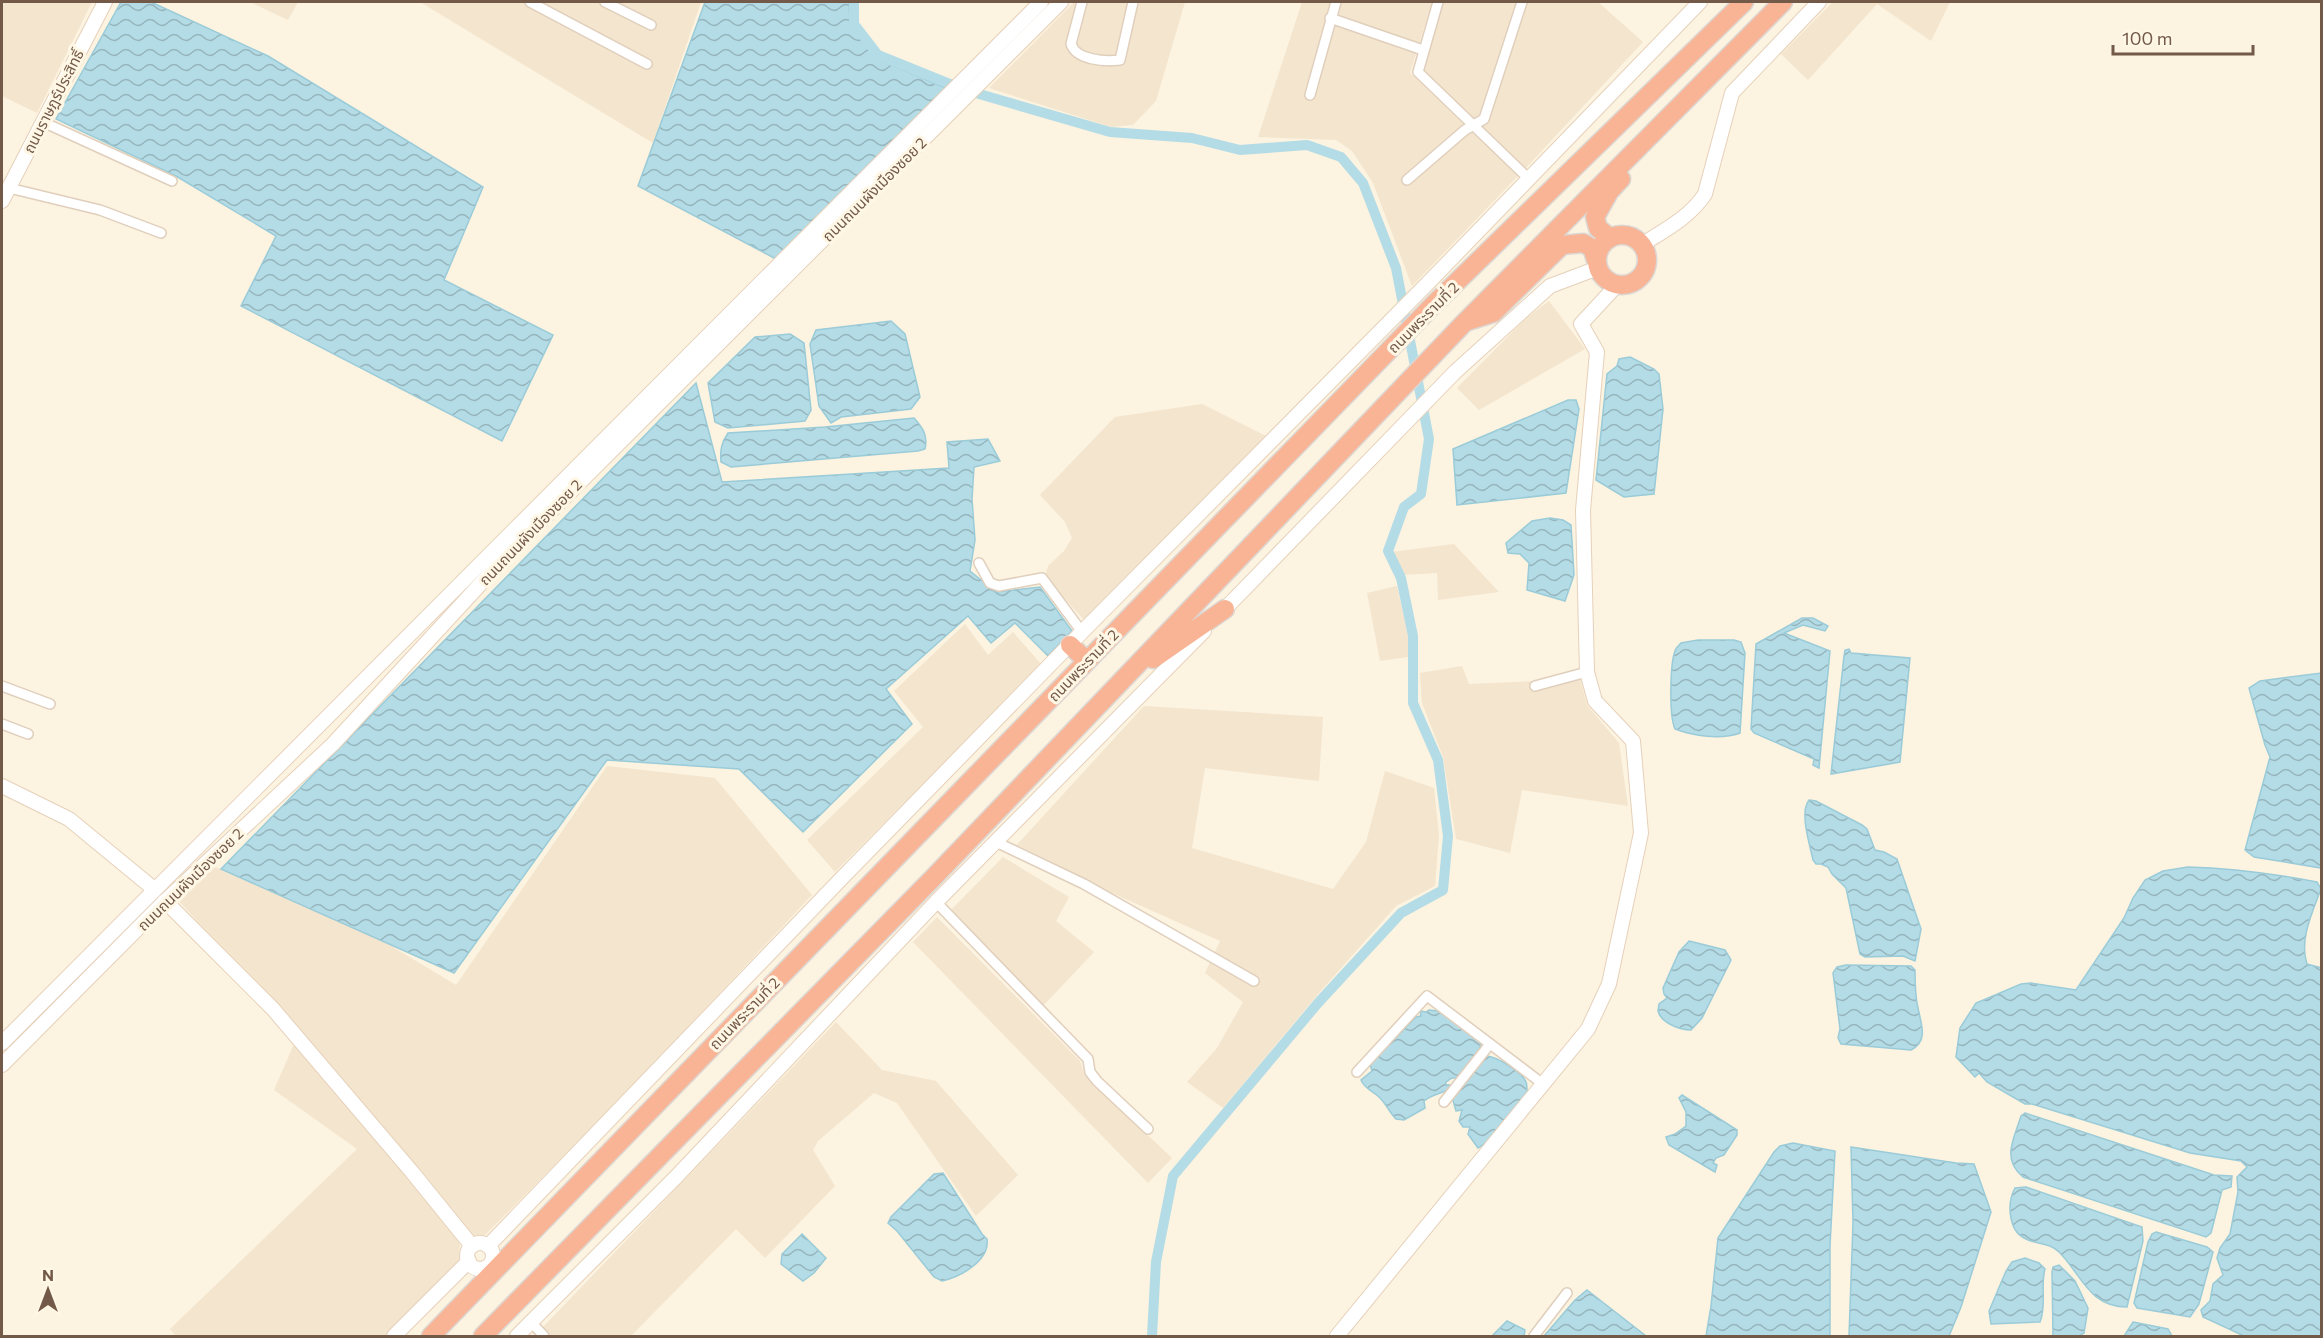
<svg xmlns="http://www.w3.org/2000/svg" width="2323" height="1338" font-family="Commissioner,'Noto Sans Thai',sans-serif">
<defs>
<pattern id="water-waves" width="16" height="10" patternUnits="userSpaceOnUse" patternTransform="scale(1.5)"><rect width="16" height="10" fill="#b4dce6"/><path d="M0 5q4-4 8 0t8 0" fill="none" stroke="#97b5bc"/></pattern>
</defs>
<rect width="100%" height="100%" fill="#fcf3e0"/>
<g fill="#f4e5ce">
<path d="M2,2H92L37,113L2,96Z"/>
<path d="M250,2H298L288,20Z"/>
<path d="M420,2H701L653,143Z"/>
<path d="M1074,2H1185L1156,101L1133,125L1111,127L989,88Z"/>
<path d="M1302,2H1432L1410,73L1518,176L1412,286L1373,183L1352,151L1336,140L1258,137Z"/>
<path d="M1442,2H1517L1525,5L1526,2H1598L1643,42L1524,170L1421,69Z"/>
<path d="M1833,2H1950L1931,41L1877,4L1808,80L1781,54Z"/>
<path d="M1549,301L1585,349L1479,410L1457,388L1526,318Z"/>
<path d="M1202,404L1266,436L1085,621L1045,577L1048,566L1064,551L1072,538L1065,522L1040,495L1115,417Z"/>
<path d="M1454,544L1499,592L1438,600L1437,573L1402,575L1391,552Z"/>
<path d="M1397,586L1408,634V657L1380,661L1367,593Z"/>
<path d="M965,624L988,655L1013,632L1042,665L835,872L807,840L923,727L894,691Z"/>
<path d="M1462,666L1469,684L1580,679L1587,705L1619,743L1628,806L1522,790L1510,853L1456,839L1443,757L1422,703L1420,673Z"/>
<path d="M1144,706L1323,717L1319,781L1205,768L1192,848L1333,889L1366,842L1385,771L1434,788L1439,835L1435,886L1396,906L1319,993L1223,1108L1187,1082L1217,1048L1243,1002L1205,973L1220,941L1013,849Z"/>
<path d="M607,766L715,778L812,895L606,1114L476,1244L275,1008L178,900L215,867L363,929L456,985Z"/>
<path d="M1003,857L1069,897L1056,921L1094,952L1042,1007L949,912Z"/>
<path d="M937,917L1080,1061L1085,1076L1172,1158L1148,1183L913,942Z"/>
<path d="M836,1022L882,1070L936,1081L1018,1175L976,1216L897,1103L874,1093L818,1141L813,1150L835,1186L765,1258L736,1229L631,1336H551L543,1327Z"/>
<path d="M294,1044L460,1239L459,1261L387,1336H176L170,1329L357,1149L274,1090Z"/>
</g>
<g fill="url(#water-waves)" stroke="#9acbd8" stroke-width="1.5">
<path d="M121,2H151L268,56L483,187L444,280L553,335L502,441L241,306L276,236L176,176L56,119Z"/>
<path d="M705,2H849L850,24L879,60L946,88L778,260L638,186Z"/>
<path d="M891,321L905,334L920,397L911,409L841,417L831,423L819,406L810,344L816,330Z"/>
<path d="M790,334L804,343L811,410L805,421L728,428L715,422L708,383L755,337Z"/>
<path d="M1630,357L1654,369L1659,374L1663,409L1654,494L1624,497L1596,480L1607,374L1617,366L1619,359Z"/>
<path d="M696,383L722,482L949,468L947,442L988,439L1000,461L974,467L972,499L975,540L970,571L996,592L1040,587L1072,631L1048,656L1015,623L991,643L968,616L886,689L912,724L803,832L739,769L607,760L454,973L221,869Z"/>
<path d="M1568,400H1576L1579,409L1566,493L1457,505L1453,449Z"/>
<path d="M914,418C923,428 928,435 925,449L918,451L731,467L721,462C720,451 721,443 728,433L825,427Z"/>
<path d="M1550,518L1563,520L1571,525L1574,575L1565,601L1527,590L1529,563L1520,554L1508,553L1506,543L1532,521Z"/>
<path d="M1802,618H1813L1828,626L1825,631L1803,625L1784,633L1830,651L1819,768L1813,765L1814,759L1754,733L1751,729L1756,644Z"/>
<path d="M1698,640H1734L1741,642L1745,653L1740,733C1721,740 1693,736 1675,729C1669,716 1670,664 1675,651C1675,649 1680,644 1681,643Z"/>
<path d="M1849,649L1851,653L1910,658L1900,762L1831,774L1844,656L1845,650Z"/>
<path d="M2321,673V868L2254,857L2245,850L2270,757L2265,745L2249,688L2260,681Z"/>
<path d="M1809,800L1816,801L1862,825L1867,829L1875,850L1884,852L1897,859L1921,929L1915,961L1903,956L1865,957L1860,954L1846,888L1832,874L1828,867L1821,864H1816L1813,860C1810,845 1799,812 1809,800Z"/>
<path d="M2188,867C2231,868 2275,874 2317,882L2321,889C2312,913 2299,940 2307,964L2322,968L2321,1336H2244L2203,1317L2201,1310L2210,1301L2213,1284L2223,1275L2217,1258L2220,1248L2230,1234L2238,1192L2237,1177L2247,1167L2241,1161L2190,1153L2032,1104H2025L1987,1082L1979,1073L1975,1077L1956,1057L1960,1028L1976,1003L2021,984L2031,983L2076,990L2124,918L2133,898L2145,880L2163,871Z"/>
<path d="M1689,941L1725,950L1731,960L1702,1018L1691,1030C1680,1030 1661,1023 1658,1011L1659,1004L1667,998L1664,994L1663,988L1679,952Z"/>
<path d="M1846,965L1911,966L1915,970C1915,982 1915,996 1918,1008C1921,1024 1929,1041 1911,1050L1841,1044L1838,1038L1840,1029L1833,973L1837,967Z"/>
<path d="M1429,1010L1438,1011L1480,1040C1483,1053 1467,1067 1459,1078H1452L1446,1082V1085H1451L1452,1087C1444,1094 1433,1093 1424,1101L1425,1108L1404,1120L1396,1119C1390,1113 1386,1104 1380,1098C1374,1091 1365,1090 1361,1080L1372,1071L1370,1064L1416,1017L1421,1016L1420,1011L1426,1012Z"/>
<path d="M1487,1056C1497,1057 1522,1072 1526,1082C1527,1083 1527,1091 1527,1092L1486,1143L1478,1148L1468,1134L1470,1127H1463L1459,1121L1462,1110L1456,1111L1452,1097Z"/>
<path d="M1682,1095L1737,1130V1135L1724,1155L1716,1158L1713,1163L1717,1165L1715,1172L1669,1145L1666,1137L1675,1134L1686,1126V1112L1679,1098Z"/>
<path d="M2025,1113L2214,1175L2232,1176L2231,1187L2222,1190L2211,1233L2206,1237L2023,1177C2001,1159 2014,1139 2021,1116Z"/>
<path d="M1793,1143L1835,1151L1830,1246V1336H1706L1711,1306L1718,1238L1774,1152L1780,1146Z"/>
<path d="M1851,1147L1956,1163L1974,1164L1991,1212L1961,1307L1949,1336H1849L1853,1223Z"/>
<path d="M943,1173L982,1234L987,1239C990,1261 960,1277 942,1281L934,1277L897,1231L888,1223L891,1217L934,1174Z"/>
<path d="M2026,1187L2142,1227L2143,1241L2127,1307C2089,1307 2082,1275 2059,1252C2049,1242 2036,1245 2024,1238C2008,1230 2007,1202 2015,1188Z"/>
<path d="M2156,1232L2207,1247L2213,1252L2199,1304L2190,1317L2137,1308L2134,1303L2148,1242L2152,1234Z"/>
<path d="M802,1234L826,1258L814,1273L803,1281L781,1264L782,1254Z"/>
<path d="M2025,1258L2039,1263L2045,1269C2040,1286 2047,1305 2040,1322L1991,1324L1989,1311L2006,1271L2012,1262Z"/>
<path d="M2059,1265L2075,1281L2088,1308L2084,1333L2079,1336H2053L2052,1272L2053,1267Z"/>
<path d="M1587,1290L1646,1336H1544L1575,1300Z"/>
<path d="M1507,1321L1525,1330L1524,1336H1492Z"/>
<path d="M2133,1322L2168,1329L2172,1336H2124Z"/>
</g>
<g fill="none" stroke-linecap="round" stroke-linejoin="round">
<path stroke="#b4dce6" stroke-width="10" d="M854,2V24L878,55L962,89L1110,132L1192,138L1240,150L1307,145L1341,157L1363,183L1396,268L1429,439L1421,494L1404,507L1388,551L1401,578L1413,636V703L1438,760L1448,836L1443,890L1401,913L1318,1003L1173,1176L1156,1262L1152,1336"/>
<defs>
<g id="street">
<path d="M530,2L647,64"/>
<path d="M605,2L651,25"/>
<path d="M1082,2L1071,44C1076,60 1105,62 1120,60L1133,2"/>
<path d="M1438,2L1418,72L1529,179"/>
<path d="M1330,18L1423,50"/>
<path d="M1310,95L1336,2"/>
<path d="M43,122L172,181"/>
<path d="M1407,180L1465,130L1484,119L1522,2"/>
<path d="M9,188L100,210L161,233"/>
<path d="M979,563L990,583L999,586L1042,578L1082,632"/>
<path d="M2,686L50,704"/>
<path d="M1535,686L1587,672"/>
<path d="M2,724L28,734"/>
<path d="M996,842L1084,884L1254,981"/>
<path d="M936,902L1088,1059L1090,1072L1097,1081L1148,1129"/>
<path d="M1357,1072L1427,996L1543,1084"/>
<path d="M1444,1102L1490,1044"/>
<path d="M531,1322L544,1336"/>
<path d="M1534,1336L1567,1293"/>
</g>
<g id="secondary">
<path d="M2,201L105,2"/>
<path d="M1641,245C1665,230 1690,217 1705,194L1732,93L1819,2"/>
<path d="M1219,615L1455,372L1550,286L1598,268"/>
<path d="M2,786L69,819L154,889"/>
<path d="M165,901L273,1009L412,1172L472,1246"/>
<path d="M2,1043L1041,2"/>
<path d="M2,1065L165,901L333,744L510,552L1061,2"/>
<circle cx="480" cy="1256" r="13"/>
<path d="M488,1246L840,880L1082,632L1427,284L1700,2"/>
<path d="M394,1336L469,1261"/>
<path d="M517,1336L676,1177L936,902L1204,631"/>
<path d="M1337,1336L1588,1029L1609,984L1641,833L1633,741L1595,701L1587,672L1583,510L1597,352L1581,324L1617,285"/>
</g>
<g id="highway">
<circle cx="1622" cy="260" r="25"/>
<path d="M1610,238L1598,228L1595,217L1609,192L1621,179"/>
<path d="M1468,321L1493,313L1562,245L1583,243L1592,248L1596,260"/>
<path d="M1070,645L1087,661"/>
<path d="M1153,659L1225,609"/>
<path d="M431,1336L1433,305L1744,2"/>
<path d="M483,1336L934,877L1464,323L1783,2"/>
</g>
</defs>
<use href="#street" stroke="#e0cfbc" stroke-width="12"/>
<use href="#secondary" stroke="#e6d1ba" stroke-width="16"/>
<use href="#highway" stroke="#ddd7d3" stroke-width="21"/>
<use href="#street" stroke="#fff" stroke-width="9"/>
<use href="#secondary" stroke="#fff" stroke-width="14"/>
<use href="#highway" stroke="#f8b495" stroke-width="18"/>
</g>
<g text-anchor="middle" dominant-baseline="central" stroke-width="6" stroke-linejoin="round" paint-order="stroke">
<g font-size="15" fill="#735947" stroke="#fff7e6">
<text transform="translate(53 101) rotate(-63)">ถนนราษฎร์ประสิทธิ์</text>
<text transform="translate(874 189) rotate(-45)">ถนนถนนผังเมืองซอย 2</text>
<text transform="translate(1423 317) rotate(-45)">ถนนพระรามที่ 2</text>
<text transform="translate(530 532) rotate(-46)">ถนนถนนผังเมืองซอย 2</text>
<text transform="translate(1083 665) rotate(-46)">ถนนพระรามที่ 2</text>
<text transform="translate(190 879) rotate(-44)">ถนนถนนผังเมืองซอย 2</text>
<text transform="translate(744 1013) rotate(-46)">ถนนพระรามที่ 2</text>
</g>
</g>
<rect width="2323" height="1338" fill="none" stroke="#735947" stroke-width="6"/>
<g transform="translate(48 1290)" stroke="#fff7e6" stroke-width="4.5" paint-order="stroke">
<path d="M0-4.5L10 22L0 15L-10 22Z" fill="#735947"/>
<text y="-9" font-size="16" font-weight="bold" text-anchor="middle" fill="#735947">N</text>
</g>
<path d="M2113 45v9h140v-9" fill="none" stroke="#735947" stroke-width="3"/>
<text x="2122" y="45" font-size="18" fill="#735947" stroke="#fff7e6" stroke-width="4.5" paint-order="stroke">100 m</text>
</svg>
